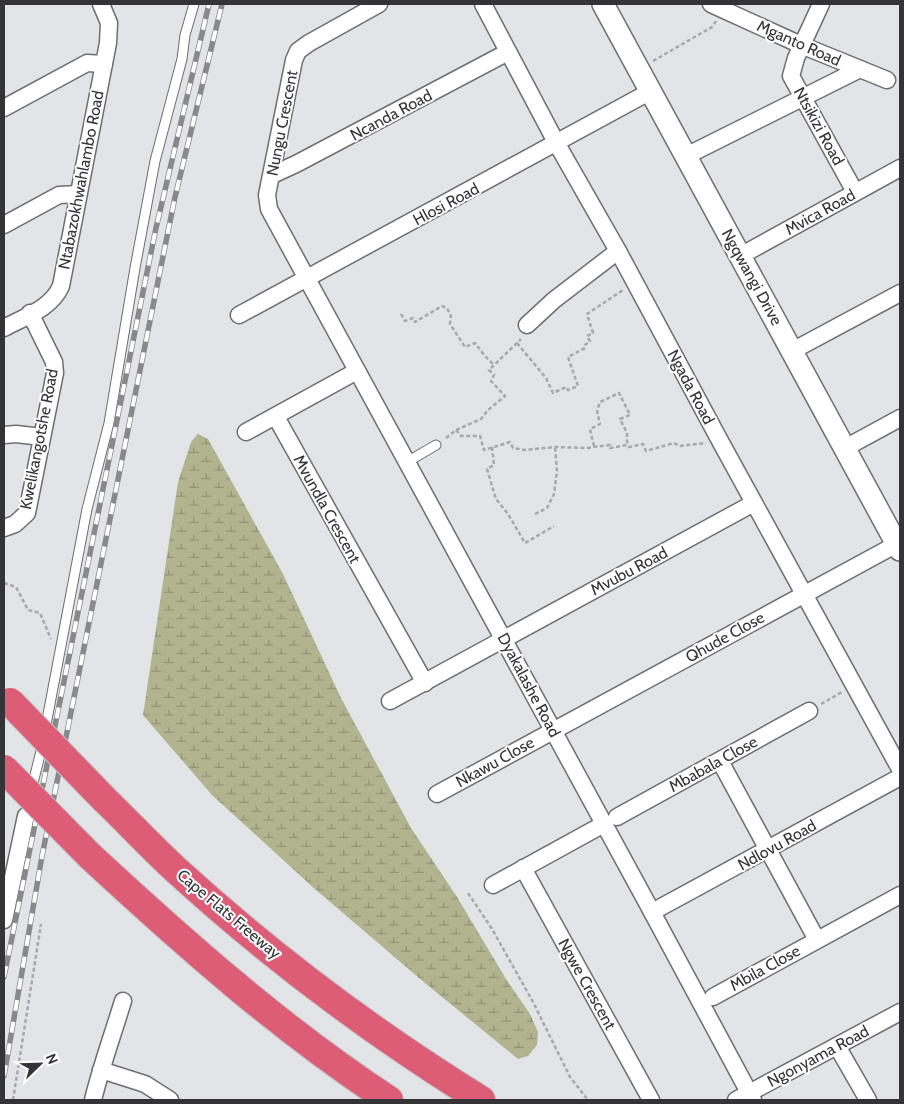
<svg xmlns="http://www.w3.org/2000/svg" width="904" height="1104" font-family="Cabin,sans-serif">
<defs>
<pattern id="wetland-marsh" width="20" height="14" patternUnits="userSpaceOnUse" patternTransform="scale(1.25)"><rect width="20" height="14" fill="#b2b490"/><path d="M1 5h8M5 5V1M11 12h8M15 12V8" fill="none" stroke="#929376"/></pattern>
</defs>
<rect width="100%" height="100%" fill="#e3e4e8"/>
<path fill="url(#wetland-marsh)" d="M198,434L208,439L283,574L341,698L411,828L457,897L506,979L530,1014L538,1032L537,1045L528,1056L518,1059L425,983L316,890L212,795L143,715L178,482L191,442Z"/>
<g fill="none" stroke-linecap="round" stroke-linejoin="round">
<defs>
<g id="service">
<path d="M407,462L436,445"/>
<path d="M45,730L87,509L109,423L135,268L155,161L182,59L185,35L194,4"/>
<path d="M31,791L43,743"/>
</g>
<g id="minor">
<path d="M379,4L309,43L298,51L294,60L267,195L269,209L652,912L753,1100"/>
<path d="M483,4L557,144L618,251L719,439L900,769"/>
<path d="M711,4L801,45L887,80"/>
<path d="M821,4L796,58L791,76L855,192"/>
<path d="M4,108L87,63L104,64"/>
<path d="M686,156L860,69"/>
<path d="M272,175L296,164L508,52"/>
<path d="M4,225L59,195L78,194"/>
<path d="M740,256L900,168"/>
<path d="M239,315L651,91"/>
<path d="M527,325L554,300L618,251"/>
<path d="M4,328C24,317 51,309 61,286L108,43L109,23L101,4"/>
<path d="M792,351L900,293"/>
<path d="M276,417L425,683"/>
<path d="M246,432L357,371"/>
<path d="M4,435L16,434L42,437"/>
<path d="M845,448L900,418"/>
<path d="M4,528L15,524L27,513L55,373L54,362L30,313"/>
<path d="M390,701L754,503"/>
<path d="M720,761L817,940"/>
<path d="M437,794L897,544"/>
<path d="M617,817L809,711"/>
<path d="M523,868L651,1100"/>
<path d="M493,885L604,824"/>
<path d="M652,912L900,777"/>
<path d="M4,920L26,816"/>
<path d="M713,997L900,895"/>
<path d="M837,1046L868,1100"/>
<path d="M101,1070L145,1084L170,1100"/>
<path d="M93,1100C101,1067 113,1034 123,1001"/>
<path d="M736,1100L900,1012"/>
</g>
<path id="tertiary" d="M603,4L900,550"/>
<g id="motorway">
<path d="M104,799C128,822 150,846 175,869C269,955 373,1033 481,1100"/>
<path d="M90,856C184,943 282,1030 389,1100"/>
</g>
</defs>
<use href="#service" stroke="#6d6e71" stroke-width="11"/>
<use href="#minor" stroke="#6d6e71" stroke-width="19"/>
<use href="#tertiary" stroke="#6d6e71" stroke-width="24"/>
<use href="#motorway" stroke="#c2c2c3" stroke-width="30"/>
<g stroke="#a8a8ac" stroke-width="2.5" stroke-dasharray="4 2.5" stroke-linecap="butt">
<path d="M653,61L712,27L716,21"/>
<path d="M401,314L405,321L413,318L415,322L442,306L447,308L451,316L450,324L465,347L475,343L485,356L494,365"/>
<path d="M517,343L546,378L553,393L566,387L568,390L578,386L568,357L585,348V345L590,341L587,336L593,333L587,314L623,290"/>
<path d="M456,430L461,436H480L484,450L510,442L513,448L525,450L555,447L586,448L610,445V448L627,445L629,447L643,444L646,451L674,443L680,446L706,443"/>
<path d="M446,438L456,430L481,419L488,410L505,396L491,381L494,375L489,370L521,339"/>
<path d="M594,446L590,429L600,424L597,411L600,402L619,393L630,415L620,419L627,433V444"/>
<path d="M492,447L494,465L487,469L496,499L508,514L525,543L554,526"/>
<path d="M535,514L547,508L554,494L557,471L555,447"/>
<path d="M4,583L16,587L28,610L40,613L51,639"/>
<path d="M821,704L842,692"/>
<path d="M468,893L492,929L533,1002L570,1077L588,1100"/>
<path d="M13,1100L41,924"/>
</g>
<use href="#service" stroke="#fff" stroke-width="9"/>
<use href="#minor" stroke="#fff" stroke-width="16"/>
<use href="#tertiary" stroke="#fff" stroke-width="21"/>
<use href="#motorway" stroke="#dd5d77" stroke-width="28"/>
<defs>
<g id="rail">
<path d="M4,977L156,228L209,4"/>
<path d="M4,1076L42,856L175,197L222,4"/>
</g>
</defs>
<use href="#rail" stroke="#89898c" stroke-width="5.5"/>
<use href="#rail" stroke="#fff" stroke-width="4" stroke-dasharray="11" stroke-linecap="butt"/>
<defs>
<g id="motorway-bridge">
<path d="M10,702L104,799"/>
<path d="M4,769L90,856"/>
</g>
</defs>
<use href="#motorway-bridge" stroke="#c2c2c3" stroke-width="30" stroke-linecap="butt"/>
<use href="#motorway-bridge" stroke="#dd5d77" stroke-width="28"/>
</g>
<g text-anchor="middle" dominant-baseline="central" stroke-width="4" stroke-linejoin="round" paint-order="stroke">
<g font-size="16" fill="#343436" stroke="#fff">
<text transform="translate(799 43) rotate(24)">Mganto Road</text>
<text transform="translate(391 115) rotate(-28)">Ncanda Road</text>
<text transform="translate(282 123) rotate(-79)">Nungu Crescent</text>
<text transform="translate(819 126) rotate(61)">Ntsikizi Road</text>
<text transform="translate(81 180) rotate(-79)">Ntabazokhwahlambo Road</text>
<text transform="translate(446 204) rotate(-28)">Hlosi Road</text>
<text transform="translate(820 212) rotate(-29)">Mvica Road</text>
<text transform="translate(752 277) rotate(61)">Ngqwangi Drive</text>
<text transform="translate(691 387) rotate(62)">Ngada Road</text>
<text transform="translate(39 439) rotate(-79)">Kwelikangotshe Road</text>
<text transform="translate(327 509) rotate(61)">Mvundla Crescent</text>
<text transform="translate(629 571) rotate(-28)">Mvubu Road</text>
<text transform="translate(725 637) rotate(-29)">Qhude Close</text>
<text transform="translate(529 685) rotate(62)">Dyakalashe Road</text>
<text transform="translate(495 762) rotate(-29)">Nkawu Close</text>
<text transform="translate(713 764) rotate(-29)">Mbabala Close</text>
<text transform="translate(777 845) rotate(-29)">Ndlovu Road</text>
<text transform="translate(229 914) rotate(40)">Cape Flats Freeway</text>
<text transform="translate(765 968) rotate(-29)">Mbila Close</text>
<text transform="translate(587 984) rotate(61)">Ngwe Crescent</text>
<text transform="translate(818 1056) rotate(-28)">Ngonyama Road</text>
</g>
</g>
<rect width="904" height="1104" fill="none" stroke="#343436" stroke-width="10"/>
<g transform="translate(40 1064) rotate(67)" stroke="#ffffff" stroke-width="4" paint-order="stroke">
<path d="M0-4L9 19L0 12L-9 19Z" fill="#343436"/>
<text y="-8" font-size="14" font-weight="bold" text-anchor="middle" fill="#343436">N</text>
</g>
</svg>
